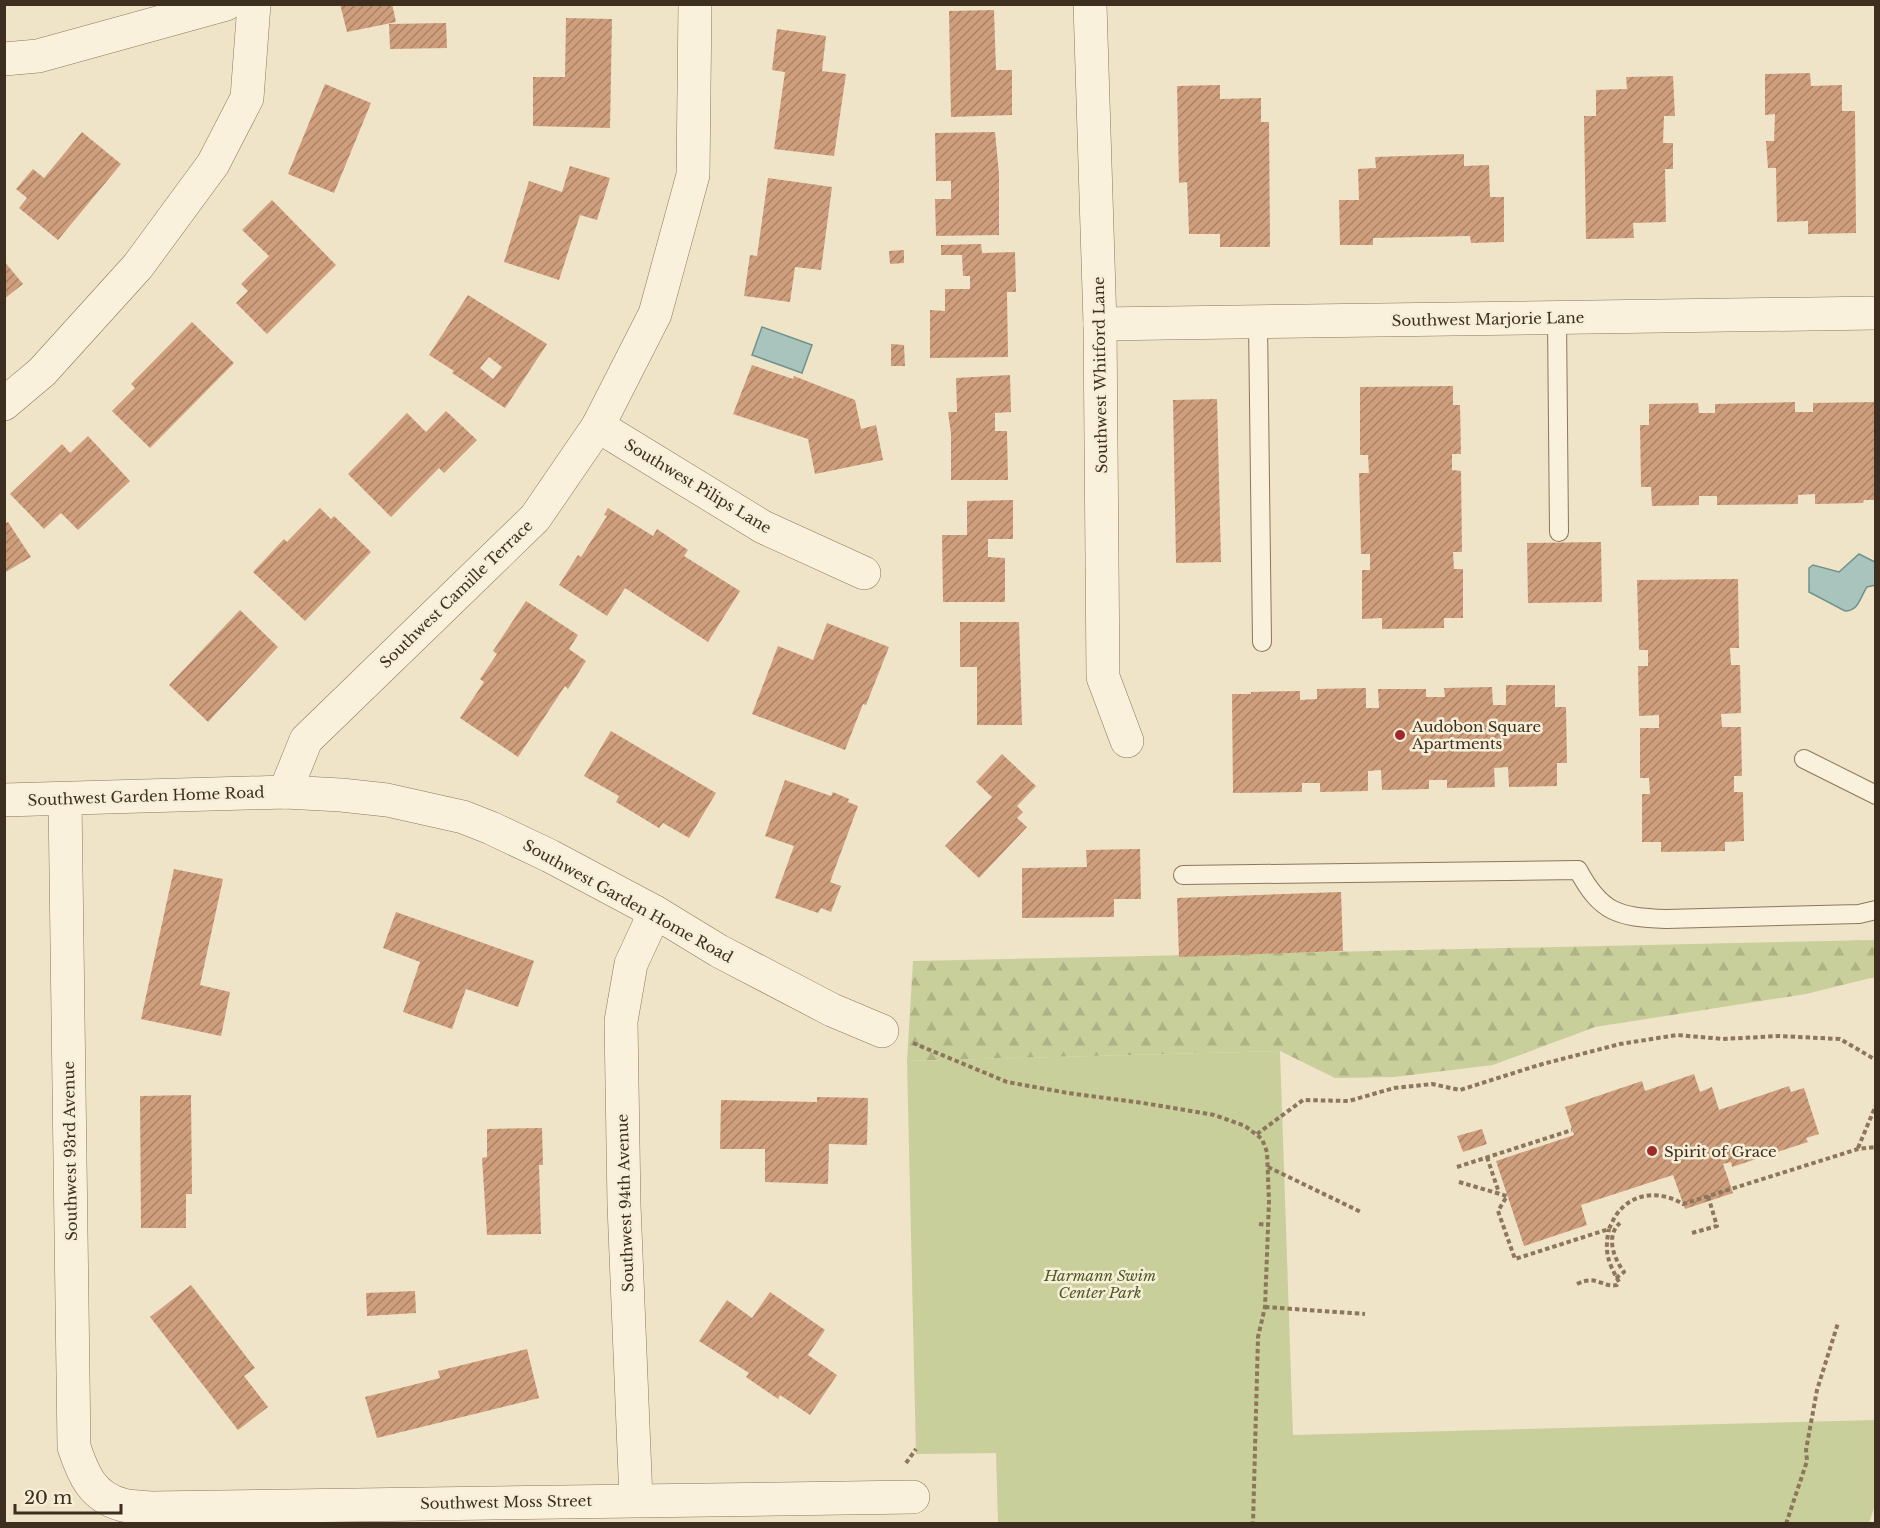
<svg xmlns="http://www.w3.org/2000/svg" width="1880" height="1528" font-family="'Libre Baskerville',serif">
<defs>
<pattern id="forest-firs" width="22" height="20" patternUnits="userSpaceOnUse" patternTransform="scale(1.5)"><rect width="22" height="20" fill="#c9cf9b"/><path d="M5 1l3.5 6h-7zM16 11l3.5 6h-7z" fill="#aeb285"/></pattern>
<pattern id="building-hatch" width="6" height="6" patternUnits="userSpaceOnUse" patternTransform="scale(1.5)"><rect width="6" height="6" fill="#cf9f7d"/><path d="M-1 1l2-2M0 6l6-6M5 7l2-2" fill="none" stroke="#a98266"/></pattern>
</defs>
<rect width="100%" height="100%" fill="#f0e4c8"/>
<path fill="url(#forest-firs)" d="M1875,940V977L1806,994L1595,1027L1493,1065L1394,1077L1335,1078L1280,1051L907,1061L913,961Z"/>
<path fill="#c9cf9b" d="M1280,1051L1293,1435L1875,1420V1505L1869,1523H998L996,1453L916,1454L907,1061Z"/>
<g fill="#a9c4bc" stroke="#6f938a" stroke-width="1.5">
<path d="M762,327L812,345L802,373L752,355Z"/>
<path d="M1859,554L1875,562L1876,585L1867,587C1860,597 1859,611 1845,611L1809,592V568L1813,565L1839,572Z"/>
</g>
<g fill="url(#building-hatch)" fill-rule="evenodd">
<path d="M340,4H392L396,22L347,32Z"/>
<path d="M994,10L996,70H1012V115L951,117L949,11Z"/>
<path d="M566,18L612,19L610,128L533,126V77H565Z"/>
<path d="M446,23L447,48L390,49L389,24Z"/>
<path d="M777,29L826,36L822,71L846,74L834,156L774,149L785,72L772,70Z"/>
<path d="M1810,73L1811,86L1842,85V111H1855L1856,233L1808,234V221L1777,222L1776,168H1768L1766,141H1774L1775,114L1765,115V74Z"/>
<path d="M1673,76L1675,116H1664L1663,143H1673V169H1665L1666,222L1633,223L1634,238L1586,239L1584,116H1596V90L1627,89L1626,77Z"/>
<path d="M325,84L371,103L334,193L288,174Z"/>
<path d="M1220,85V99L1261,98V122H1269L1270,247H1220V234H1189L1187,182L1179,183L1177,86Z"/>
<path d="M82,132L121,164L58,240L19,208L27,198L16,189L33,169L44,178Z"/>
<path d="M995,132L999,174V235L936,236L935,199H951V181H936L935,133Z"/>
<path d="M1464,154V166L1489,165L1490,197H1504V242L1471,243L1470,236L1373,238V245H1340L1339,200H1359L1358,169L1376,168L1375,157Z"/>
<path d="M570,166L610,178L597,220L580,215L559,280L504,262L529,181L562,192Z"/>
<path d="M768,178L832,187L821,270L795,267L790,302L744,296L750,255L757,256Z"/>
<path d="M272,200L336,265L267,334L236,303L248,291L241,284L269,256L242,230Z"/>
<path d="M981,244L982,253L1015,252L1016,292H1007L1008,357L930,358V310L945,311V289H970V276H963L962,255H941V245Z"/>
<path d="M904,250V263L890,264L889,251Z"/>
<path d="M4,261L23,284L4,299Z"/>
<path d="M468,295L547,344L505,408L452,373L454,371L429,355ZM489,357L502,367L493,379L480,368Z"/>
<path d="M192,322L234,363L150,448L112,411L135,388L131,384Z"/>
<path d="M891,344L904,345L905,366H891Z"/>
<path d="M752,365L793,379L794,376L855,400L861,429L876,425L883,460L815,474L808,439L733,414Z"/>
<path d="M1010,375L1011,412L995,413V431H1007L1008,480H951V434L948,412H957L956,378Z"/>
<path d="M1453,386V405H1460L1461,454H1452V470L1461,471L1462,552H1453L1454,569H1463V618H1444V628L1382,629V618L1362,619V570H1370V554H1361L1359,473H1369L1368,455H1360V387Z"/>
<path d="M1217,399L1221,562L1176,563L1173,400Z"/>
<path d="M1795,402V412H1813V403L1876,402V500H1864L1863,503L1815,504V494L1798,495V504L1717,505V496H1699V505L1652,506L1651,487H1641L1640,425H1649V404L1698,403L1699,413H1715V404Z"/>
<path d="M446,411L477,440L444,473L439,468L391,517L348,474L407,413L426,432Z"/>
<path d="M88,436L130,481L78,530L61,513L44,529L10,494L62,444L70,453Z"/>
<path d="M1013,500V539H988V557L1005,558V602H943L942,535H967V501Z"/>
<path d="M320,508L331,519L334,516L371,552L305,621L253,572L284,539L287,542Z"/>
<path d="M608,508L653,536L657,529L688,550L684,556L740,591L708,642L625,588L607,616L559,585L578,555L581,557L607,516L604,515Z"/>
<path d="M8,522L31,557L4,573V524Z"/>
<path d="M1601,542L1602,602L1528,603L1527,543Z"/>
<path d="M1738,579L1739,648H1730L1731,665H1740L1741,713L1721,714L1722,727H1741L1742,776H1734V792H1743L1744,841L1725,842V851L1661,852V842H1642V794H1650L1649,778H1640V728H1659V715L1639,716L1638,666H1648V650H1639L1637,580Z"/>
<path d="M526,601L578,635L569,649L586,661L568,689L565,686L518,757L460,718L484,682L480,679L497,654L493,651Z"/>
<path d="M240,610L278,647L208,722L169,685Z"/>
<path d="M960,622H1019L1022,725H977V667H960Z"/>
<path d="M827,623L889,647L866,705L863,704L845,750L752,714L778,646L813,660Z"/>
<path d="M1506,685H1555V707H1566L1567,763H1557V786L1509,787L1508,767L1494,768L1495,787L1447,788V780H1429V789L1382,790L1381,770L1368,771V791L1320,792V783H1302V792L1233,793L1232,694H1251V692L1300,691V700L1317,699V689L1366,688V708H1379L1378,689H1426V697H1445L1444,688L1492,687L1493,705H1506Z"/>
<path d="M611,731L716,793L689,838L663,823L659,828L616,802L619,796L584,776Z"/>
<path d="M1002,754L1036,786L1017,806L1023,812L1017,818L1027,827L979,878L945,846L992,797L976,782Z"/>
<path d="M785,780L831,796L833,792L849,799L848,802L858,806L830,882L841,886L831,912L821,908L818,913L775,898L794,846L765,836Z"/>
<path d="M1140,849L1141,899H1114V917L1022,918V868L1087,867L1086,850Z"/>
<path d="M174,869L223,879L200,985L230,992L221,1036L141,1019Z"/>
<path d="M1341,892L1343,951L1179,957L1177,898Z"/>
<path d="M396,912L534,961L518,1007L466,989L452,1029L403,1012L420,962L383,948Z"/>
<path d="M1694,1074L1700,1092L1712,1087L1719,1110L1789,1086L1791,1092L1804,1088L1819,1134L1806,1138L1808,1142L1732,1167L1731,1162L1723,1164L1733,1193L1685,1209L1673,1175L1581,1205L1587,1225L1524,1246L1496,1161L1574,1135L1565,1107L1642,1081L1645,1091Z"/>
<path d="M191,1095L192,1194H186V1228H141L140,1096Z"/>
<path d="M817,1097L868,1098L867,1145L829,1144L828,1184L765,1182V1149H720L721,1100L817,1102Z"/>
<path d="M542,1128L543,1165H539L541,1234L487,1235L482,1158L487,1157V1129Z"/>
<path d="M1482,1129L1487,1144L1463,1152L1457,1136Z"/>
<path d="M191,1285L255,1368L244,1376L268,1407L238,1430L150,1317Z"/>
<path d="M415,1291L416,1313L367,1316L366,1293Z"/>
<path d="M770,1292L825,1330L808,1355L837,1375L810,1415L780,1395L778,1399L746,1377L749,1373L699,1341L727,1300L752,1318Z"/>
<path d="M527,1349L539,1398L377,1438L365,1397L440,1378L438,1371Z"/>
</g>
<g fill="none" stroke-linecap="round" stroke-linejoin="round">
<defs>
<g id="service">
<path d="M1557,318L1559,532"/>
<path d="M1258,322L1262,642"/>
<path d="M1804,759L1876,795"/>
<path d="M1183,875L1578,870C1601,913 1618,917 1666,919L1859,914L1876,910"/>
</g>
<g id="minor">
<path d="M1090,4L1100,324L1103,677L1127,741"/>
<path d="M4,59L38,56L226,4"/>
<path d="M1100,324L1876,313"/>
<path d="M4,404L42,372L138,266L213,164L247,98L254,4"/>
<path d="M598,426L763,527L864,573"/>
<path d="M285,792L306,740L535,518L598,426L655,314L693,175L695,4"/>
<path d="M65,799L74,1447C83,1474 92,1497 123,1505C131,1507 142,1507 151,1508L913,1497"/>
<path d="M4,800L285,792L341,795L387,800L463,817L491,828L550,856L655,912L719,951L832,1010L882,1031"/>
<path d="M636,1500L624,1205L621,1021L631,964L655,912"/>
</g>
</defs>
<use href="#service" stroke="#8d765c" stroke-width="20"/>
<use href="#minor" stroke="#8d765c" stroke-width="34"/>
<g stroke="#8d765c" stroke-width="4" stroke-dasharray="4.5 3" stroke-linecap="butt">
<path d="M913,1043L1007,1082L1068,1093L1143,1103L1214,1115L1245,1126L1262,1139L1267,1152L1269,1201L1265,1307L1258,1337L1253,1524"/>
<path d="M1257,1134L1303,1100L1349,1101L1394,1088L1432,1084L1460,1090L1539,1065L1620,1044L1677,1035L1723,1039L1779,1036L1840,1039L1876,1060"/>
<path d="M1858,1148L1876,1105"/>
<path d="M1487,1157L1499,1193"/>
<path d="M1268,1167L1361,1212"/>
<path d="M1457,1167L1572,1130"/>
<path d="M1459,1182L1507,1196L1498,1211L1515,1259L1609,1229C1612,1222 1616,1214 1621,1209C1638,1191 1664,1192 1683,1204L1858,1149L1876,1147"/>
<path d="M1259,1224L1268,1225"/>
<path d="M1692,1233L1717,1226L1708,1196"/>
<path d="M1616,1278L1624,1272C1614,1259 1605,1236 1620,1223"/>
<path d="M1577,1284C1597,1274 1602,1288 1617,1285L1619,1282C1608,1262 1604,1252 1609,1229"/>
<path d="M1265,1307L1365,1314"/>
<path d="M906,1463L916,1449"/>
<path d="M1786,1524L1807,1461L1806,1450L1817,1390L1838,1323"/>
</g>
<use href="#service" stroke="#faf1dc" stroke-width="18"/>
<use href="#minor" stroke="#faf1dc" stroke-width="33"/>
</g>
<g fill="#9e2a2b" stroke="#f7eed8" stroke-width="2">
<circle cx="1400" cy="735" r="6"/>
<circle cx="1652" cy="1151" r="6"/>
</g>
<g text-anchor="middle" dominant-baseline="central" stroke-width="5" stroke-linejoin="round" paint-order="stroke">
<g font-size="15" fill="#3d2e20" stroke="#f7eed8">
<text transform="translate(1488 319) rotate(-1)">Southwest Marjorie Lane</text>
<text transform="translate(1100 375) rotate(-91)">Southwest Whitford Lane</text>
<text transform="translate(698 486) rotate(31)">Southwest Pilips Lane</text>
<text transform="translate(456 594) rotate(-44)">Southwest Camille Terrace</text>
<text transform="translate(146 796) rotate(-2)">Southwest Garden Home Road</text>
<text transform="translate(628 901) rotate(29)">Southwest Garden Home Road</text>
<text transform="translate(70 1151) rotate(-91)">Southwest 93rd Avenue</text>
<text transform="translate(625 1203) rotate(-92)">Southwest 94th Avenue</text>
<text transform="translate(506 1502) rotate(-1)">Southwest Moss Street</text>
</g>
<g font-size="15" fill="#3d2e20" stroke="#f7eed8" text-anchor="start">
<text x="1412" y="726">Audobon Square<tspan x="1412" dy="17">Apartments</tspan></text>
<text x="1664" y="1151">Spirit of Grace</text>
</g>
<g font-size="15" font-style="italic" fill="#4d5a26" stroke="#f7eed8">
<text x="1100" y="1275">Harmann Swim<tspan x="1100" dy="17">Center Park</tspan></text>
</g>
</g>
<rect width="1880" height="1528" fill="none" stroke="#3d2e20" stroke-width="12"/>
<path d="M15 1504v9h106v-9" fill="none" stroke="#3d2e20" stroke-width="3"/>
<text x="24" y="1504" font-size="18" fill="#3d2e20" stroke="#f7eed8" stroke-width="4.5" paint-order="stroke">20 m</text>
</svg>
